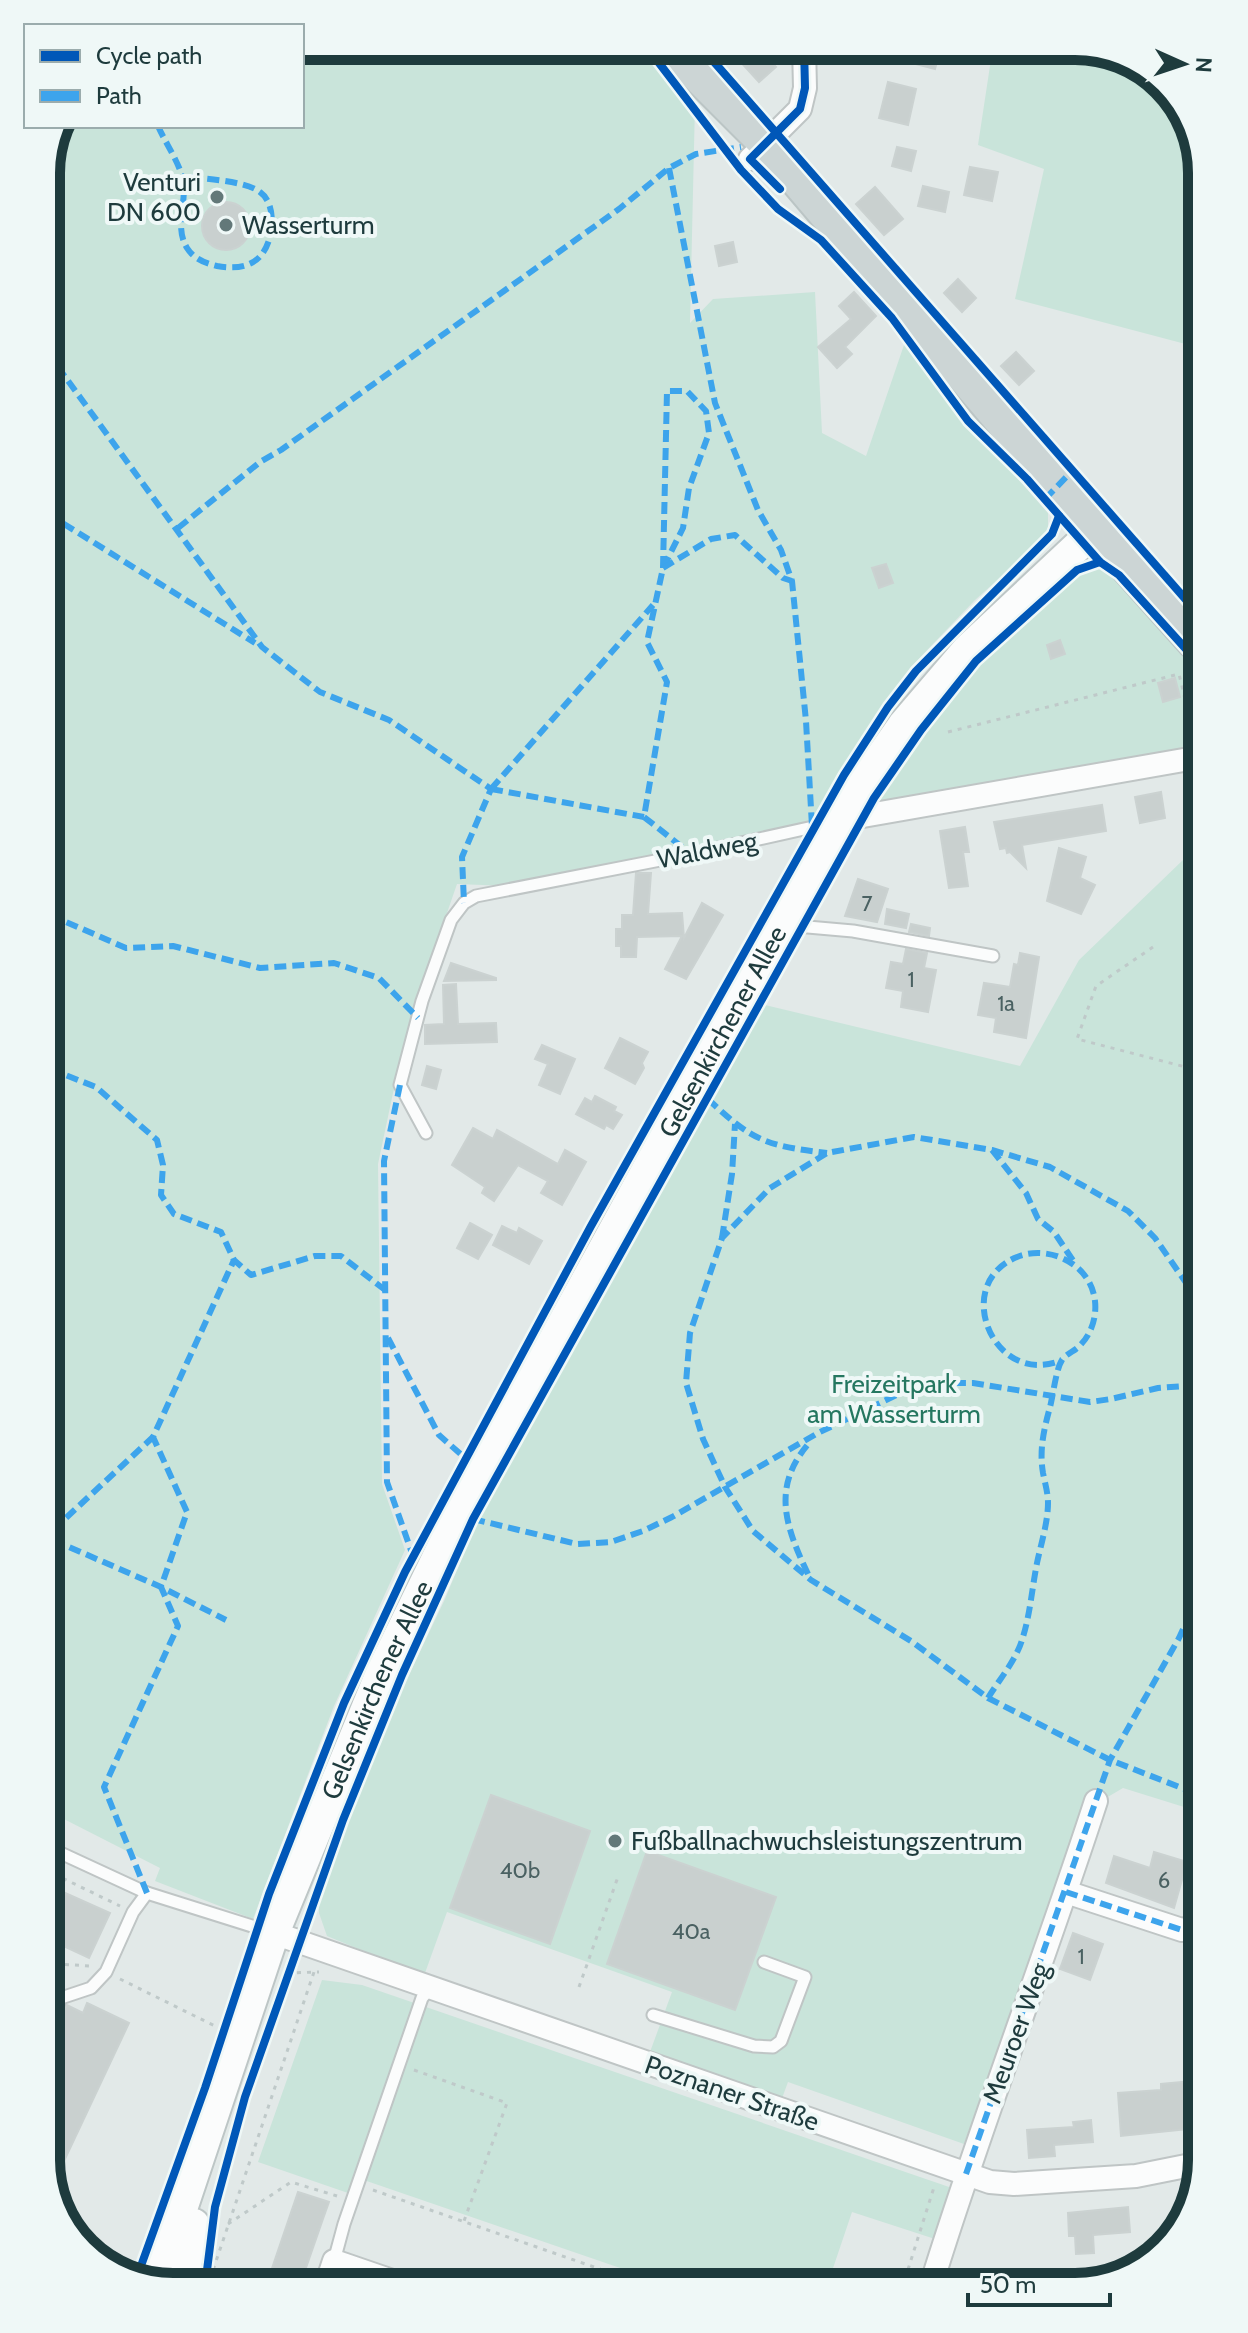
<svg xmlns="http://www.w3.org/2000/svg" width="1248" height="2333" font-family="Cabin,sans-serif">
<rect width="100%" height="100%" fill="#e2e9e8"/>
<g fill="#c9e4da" fill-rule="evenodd">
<path d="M302,46H643L695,104L690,323L713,299L815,292L822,433L866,456L905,342L959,412L1048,513V528L1040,542L975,600L910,668L812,823L508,886L457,884L419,994L393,1093L378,1164L382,1484L405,1550L334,1706L253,1919L155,1881L160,1868L54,1814L46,165L64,126H302Z"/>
<path d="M993,46H1084L1152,72L1192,124L1193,346L1015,299L1044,169L978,145Z"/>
<path d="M1100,566L1115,575L1195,666V751L872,806L923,730L978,663L1078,573Z"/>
<path d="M1196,858L1200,1812L1123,1788L1106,1798L1089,1792L964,2144L788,2082L781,2101L407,1969L327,1936L319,1913V1893L388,1719L445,1599L478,1519L765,1005L1020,1066L1079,960L1183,860ZM491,1795L590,1831L550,1944L450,1908ZM647,1852L775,1897L735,2010L607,1964ZM447,1912L672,1992L650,2052L425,1973Z"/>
<path d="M322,1980L362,1985L952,2188L935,2239L852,2212L829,2280L661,2282L355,2177L348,2193L258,2162Z"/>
</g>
<g fill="#c9d0cf" stroke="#cbd2d1" stroke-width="2">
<path d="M726,46H757L776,67L759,82Z"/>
<path d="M917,46H941L935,69L912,63Z"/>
<path d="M888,82L916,89L908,125L879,118Z"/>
<path d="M897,147L916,151L911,171L892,166Z"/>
<path d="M970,167L998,172L992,201L964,195Z"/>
<path d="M923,186L949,192L945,212L918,206Z"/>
<path d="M875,187L903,219L884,235L856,204Z"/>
<circle cx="226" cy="226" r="24"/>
<path d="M733,242L737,262L719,266L715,246Z"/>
<path d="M958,279L976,298L962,312L944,293Z"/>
<path d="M854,292L876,316L845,347L852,354L837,368L818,347L851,319L839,306Z"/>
<path d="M1016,352L1034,371L1019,385L1001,366Z"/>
<path d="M886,564L893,583L879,588L872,568Z"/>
<path d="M1060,640L1065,654L1051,659L1047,645Z"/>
<path d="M1175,678L1180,697L1163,702L1158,683Z"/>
<path d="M1161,792L1165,818L1140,823L1135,797Z"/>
<path d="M1102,805L1106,831L1022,845L1026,868L1010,852L1007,853L1006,848L1000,849L994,822Z"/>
<path d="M965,827L969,852H963L968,886L949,888L940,831Z"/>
<path d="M1059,848L1086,857L1080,878L1095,885L1081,914L1047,901Z"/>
<path d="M636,873H651L648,914L682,913L684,938L702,903L723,915L686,979L665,969L682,936L637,937L636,957H621V946H616V929H622V915H633Z"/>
<path d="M858,879L888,889L877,922L845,916Z"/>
<path d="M887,909L909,914L906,928L885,924Z"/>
<path d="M911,924L930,928L929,936L909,932Z"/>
<path d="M906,949L927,953L924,968L936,970L928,1012L901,1007L903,991L886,988L891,962L903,964Z"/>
<path d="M1020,953L1039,957L1026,1038L994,1032L996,1018L978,1015L984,983L1010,987L1014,964L1018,965Z"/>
<path d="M451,963L496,978V980L444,981Z"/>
<path d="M456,984L458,1024L496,1023L497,1042L425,1044V1025L444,1024L443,985Z"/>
<path d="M620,1038L648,1052L642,1063L644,1068L635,1084L605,1068Z"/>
<path d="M542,1045L575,1059L560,1094L539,1085L548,1064L535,1059Z"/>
<path d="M427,1066L441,1070L436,1089L422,1085Z"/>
<path d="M595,1096L616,1107L614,1111L622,1115L613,1129L606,1125L604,1129L576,1114L585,1098L592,1102Z"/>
<path d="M473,1128L493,1139L497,1130L558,1164L565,1150L586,1162L562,1205L541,1193L548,1181L518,1165L494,1201L482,1193L485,1187L452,1165Z"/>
<path d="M470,1223L492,1235L478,1259L457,1248Z"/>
<path d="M502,1226L517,1233L519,1228L542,1241L529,1264L493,1245Z"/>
<path d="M491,1795L590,1831L550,1944L450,1908Z"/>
<path d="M647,1851L776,1897L735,2010L607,1964Z"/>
<path d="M1154,1852L1187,1862L1174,1908L1106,1883L1114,1856L1150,1868Z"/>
<path d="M54,1888L110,1913L89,1958L55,1942Z"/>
<path d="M1073,1933L1103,1944L1090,1980L1060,1969Z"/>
<path d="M87,2003L129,2023L56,2178L55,2056L63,2039L55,2035V2026L67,2005L83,2013Z"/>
<path d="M1192,2081L1197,2128L1121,2136L1118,2093L1161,2090V2084Z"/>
<path d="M1091,2120L1093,2142L1054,2145L1055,2156L1029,2158L1027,2130L1074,2127L1073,2122Z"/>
<path d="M298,2192L329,2202L324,2216L300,2285L266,2286Z"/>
<path d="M1128,2207L1130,2232L1093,2235L1094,2253L1076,2254L1075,2236H1069L1068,2213Z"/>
</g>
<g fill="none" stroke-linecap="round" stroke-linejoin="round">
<defs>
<g id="lane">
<path d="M785,925L853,931L993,956"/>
<path d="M426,1133L400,1085L422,1001L451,920L464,903L476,896L691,854L831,823"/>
<path d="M54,1850L147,1893L274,1933"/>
<path d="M55,2011L61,1998L91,1988L106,1972L133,1912L147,1893"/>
<path d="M653,2015L754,2046L773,2047L781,2041L805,1977L764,1962"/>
<path d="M334,2261L344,2224L422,1998L431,1987"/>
</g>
<g id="street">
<path d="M750,159L800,109L805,88L804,46"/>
<path d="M840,820L1195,758"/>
<path d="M1066,1892L1182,1930L1201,1925"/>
<path d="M274,1933L990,2182L1014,2184L1136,2176L1201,2163"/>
<path d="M933,2279C983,2118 1044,1961 1096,1801"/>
<path d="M326,2285L334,2261L401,2284"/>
</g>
<g id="secondary">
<path id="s1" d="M157,2284L274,1933L381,1673L460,1511L781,925L861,785L903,725L967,650L1095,530"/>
<path d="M182,2287L194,2224"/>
</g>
<path id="primary" d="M669,46L766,143L1095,530L1195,642"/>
</defs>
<use href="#lane" stroke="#bfc5c5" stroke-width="15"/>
<use href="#street" stroke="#bfc5c5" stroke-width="26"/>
<use href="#secondary" stroke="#bdc6c6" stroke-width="34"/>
<use href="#primary" stroke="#bbc5c5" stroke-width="38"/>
<g stroke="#bfc9c9" stroke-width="3" stroke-dasharray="4 6" stroke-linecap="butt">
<path d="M948,732L1179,674L1194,737"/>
<path d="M1153,947L1096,986L1077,1039L1197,1070"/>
<path d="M54,1874L120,1906"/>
<path d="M55,1964L91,1966"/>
<path d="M287,1973L319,1972"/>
<path d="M120,1979L217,2027"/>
<path d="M579,1987L619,1874"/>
<path d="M414,2070L507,2103L464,2221"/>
<path d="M373,2190L637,2282"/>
<path d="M1190,2201L1193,2184"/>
<path d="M228,2224L291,2182L337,2196"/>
<path d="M210,2279L314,1972"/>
<path d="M905,2279L935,2184"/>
</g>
<use href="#lane" stroke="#fbfcfc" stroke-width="11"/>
<use href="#street" stroke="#fbfcfc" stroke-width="22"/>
<use href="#secondary" stroke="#fbfcfc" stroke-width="30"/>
<use href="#primary" stroke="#ccd5d5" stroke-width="34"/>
<g stroke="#3da4ec" stroke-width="6" stroke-dasharray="12 6" stroke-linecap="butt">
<path d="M158,126C165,142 177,159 182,176C189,200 173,225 187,248C194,259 205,263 217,266C233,269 252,268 262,254C274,239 277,204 260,192C244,180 202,179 182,176"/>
<path d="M669,168L715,403L758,510L781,550L792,581L806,721L812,826"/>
<path d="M47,352L262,647L320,692L389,720L491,789L462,857L464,903"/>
<path d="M1045,499L1073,470"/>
<path d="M48,514L255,643"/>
<path d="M178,528L260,462L281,450L619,209L669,168L696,154L741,147"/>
<path d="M663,568L667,391H687L706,411L709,433L689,488L683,528L663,568L647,642L667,682L644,817L691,854"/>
<path d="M663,568L711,539L735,535L783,578L792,581"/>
<path d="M491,789L653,605"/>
<path d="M491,789L644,817"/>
<path d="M50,915L126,948L173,946L260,968L334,963L379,978L418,1018"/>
<path d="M50,1069L96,1087L157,1140L163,1165L161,1195L174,1214L221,1232L234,1260L251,1275L315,1256H341L385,1290"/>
<path d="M400,1085L384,1161L387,1482L413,1556"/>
<path d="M708,1099C752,1141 767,1146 827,1153"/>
<path d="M992,1150L1026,1193L1038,1219L1054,1232L1074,1262"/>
<path d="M722,1238L732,1174L735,1124"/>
<path d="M1198,1300L1155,1238L1128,1211L1050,1167L992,1150L914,1137L827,1153L770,1188L722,1238L690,1333L686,1383L703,1439L725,1487L753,1531L811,1580L911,1641L988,1698L1110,1760L1200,1795"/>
<path d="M388,1338L439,1435L465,1458"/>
<path d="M473,1519L577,1544L611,1542L643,1531L672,1517L818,1433L909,1389L945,1383H973L1090,1402L1111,1399L1158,1388L1198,1385"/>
<path d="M53,1530L153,1437"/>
<path d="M53,1540L161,1587L226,1620"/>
<path d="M808,1574C785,1526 771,1486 810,1442"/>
<path d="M988,1698C999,1680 1016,1660 1022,1640C1030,1616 1032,1588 1037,1563C1041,1544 1048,1522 1048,1503C1048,1493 1045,1483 1043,1473C1039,1450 1044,1429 1050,1407C1053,1396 1056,1369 1062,1360C1064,1356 1072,1352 1076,1349C1090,1338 1097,1319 1095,1301C1091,1264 1049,1244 1017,1257C950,1284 994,1389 1062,1360"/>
<path d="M1066,1892L1182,1930L1201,1925"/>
<path d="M147,1893L104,1787L178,1626L161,1587L187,1512L153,1437L234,1260"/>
<path d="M966,2174L1110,1760L1179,1638L1199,1595"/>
</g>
<defs>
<g id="cycleway">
<path d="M646,46L741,170L778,209L821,240L892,318L968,421L1027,479L1100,562L1119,575L1195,659"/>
<path d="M700,46L1195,610"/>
<path d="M780,189L750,159L800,109L805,88L804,46"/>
<path d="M137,2277L205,2088L269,1894L344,1703L405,1572L591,1226L844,775L888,707L916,671L1052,534L1059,516"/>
<path d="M205,2286L215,2207L245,2097L343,1820L402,1675L473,1519L874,798L921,730L976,661L1077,570L1100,562"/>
</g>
</defs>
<use href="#cycleway" stroke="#eff8f7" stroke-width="13"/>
<use href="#cycleway" stroke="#0057b8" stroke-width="8"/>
</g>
<g fill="#637879" stroke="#eff8f7" stroke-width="3">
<circle cx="217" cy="197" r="8"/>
<circle cx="226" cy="225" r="8"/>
<circle cx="615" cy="1841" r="8"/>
</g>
<g text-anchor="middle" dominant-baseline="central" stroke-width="8" stroke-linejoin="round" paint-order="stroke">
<g font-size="22" fill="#4a6162">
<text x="867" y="903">7</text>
<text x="911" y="979">1</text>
<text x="1006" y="1003">1a</text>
<text x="520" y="1870">40b</text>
<text x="1164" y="1880">6</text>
<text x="691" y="1931">40a</text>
<text x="1081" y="1956">1</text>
</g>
<g font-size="26" fill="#1e3b3d" stroke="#eff8f7" text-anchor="start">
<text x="201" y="182" text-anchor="end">Venturi<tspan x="201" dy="30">DN 600</tspan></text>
<text x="242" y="225">Wasserturm</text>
<text x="631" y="1841">Fußballnachwuchsleistungszentrum</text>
</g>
<g font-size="26" fill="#1e3b3d" stroke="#eff8f7">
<text transform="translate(707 850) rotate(-11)">Waldweg</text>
<text stroke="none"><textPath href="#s1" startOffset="1378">Gelsenkirchener Allee</textPath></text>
<text stroke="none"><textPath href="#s1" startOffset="634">Gelsenkirchener Allee</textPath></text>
<text transform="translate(1016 2033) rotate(-70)">Meuroer Weg</text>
<text transform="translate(732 2093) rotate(19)">Poznaner Straße</text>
</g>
<g font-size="26" fill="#257760" stroke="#eff8f7">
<text x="894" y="1384">Freizeitpark<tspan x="894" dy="30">am Wasserturm</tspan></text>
</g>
</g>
<path d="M0 0H1248V2333H0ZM173 60H1075A113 113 0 0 1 1188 173V2160A113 113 0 0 1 1075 2273H173A113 113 0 0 1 60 2160V173A113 113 0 0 1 173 60Z" fill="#eff8f7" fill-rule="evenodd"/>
<path fill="none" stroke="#1e3b3d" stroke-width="10" d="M173 60H1075A113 113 0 0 1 1188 173V2160A113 113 0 0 1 1075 2273H173A113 113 0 0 1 60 2160V173A113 113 0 0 1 173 60Z"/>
<rect x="24" y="24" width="280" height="104" fill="#eff8f7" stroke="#9bacad" stroke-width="2"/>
<rect x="40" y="50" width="40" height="12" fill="#0057b8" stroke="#9bacad" stroke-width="2"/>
<text x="96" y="64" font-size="24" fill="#1e3b3d">Cycle path</text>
<rect x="40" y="90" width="40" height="12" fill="#3da4ec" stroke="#9bacad" stroke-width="2"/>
<text x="96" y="104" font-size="24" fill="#1e3b3d">Path</text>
<g transform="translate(1184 64) rotate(93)" stroke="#eff8f7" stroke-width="6" paint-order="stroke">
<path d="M0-6L14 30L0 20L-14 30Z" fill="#1e3b3d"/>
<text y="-12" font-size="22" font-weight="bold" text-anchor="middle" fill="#1e3b3d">N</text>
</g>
<path d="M968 2293v12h142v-12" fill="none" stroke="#1e3b3d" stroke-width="4"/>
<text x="980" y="2293" font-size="24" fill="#1e3b3d" stroke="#eff8f7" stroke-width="6" paint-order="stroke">50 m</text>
</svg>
